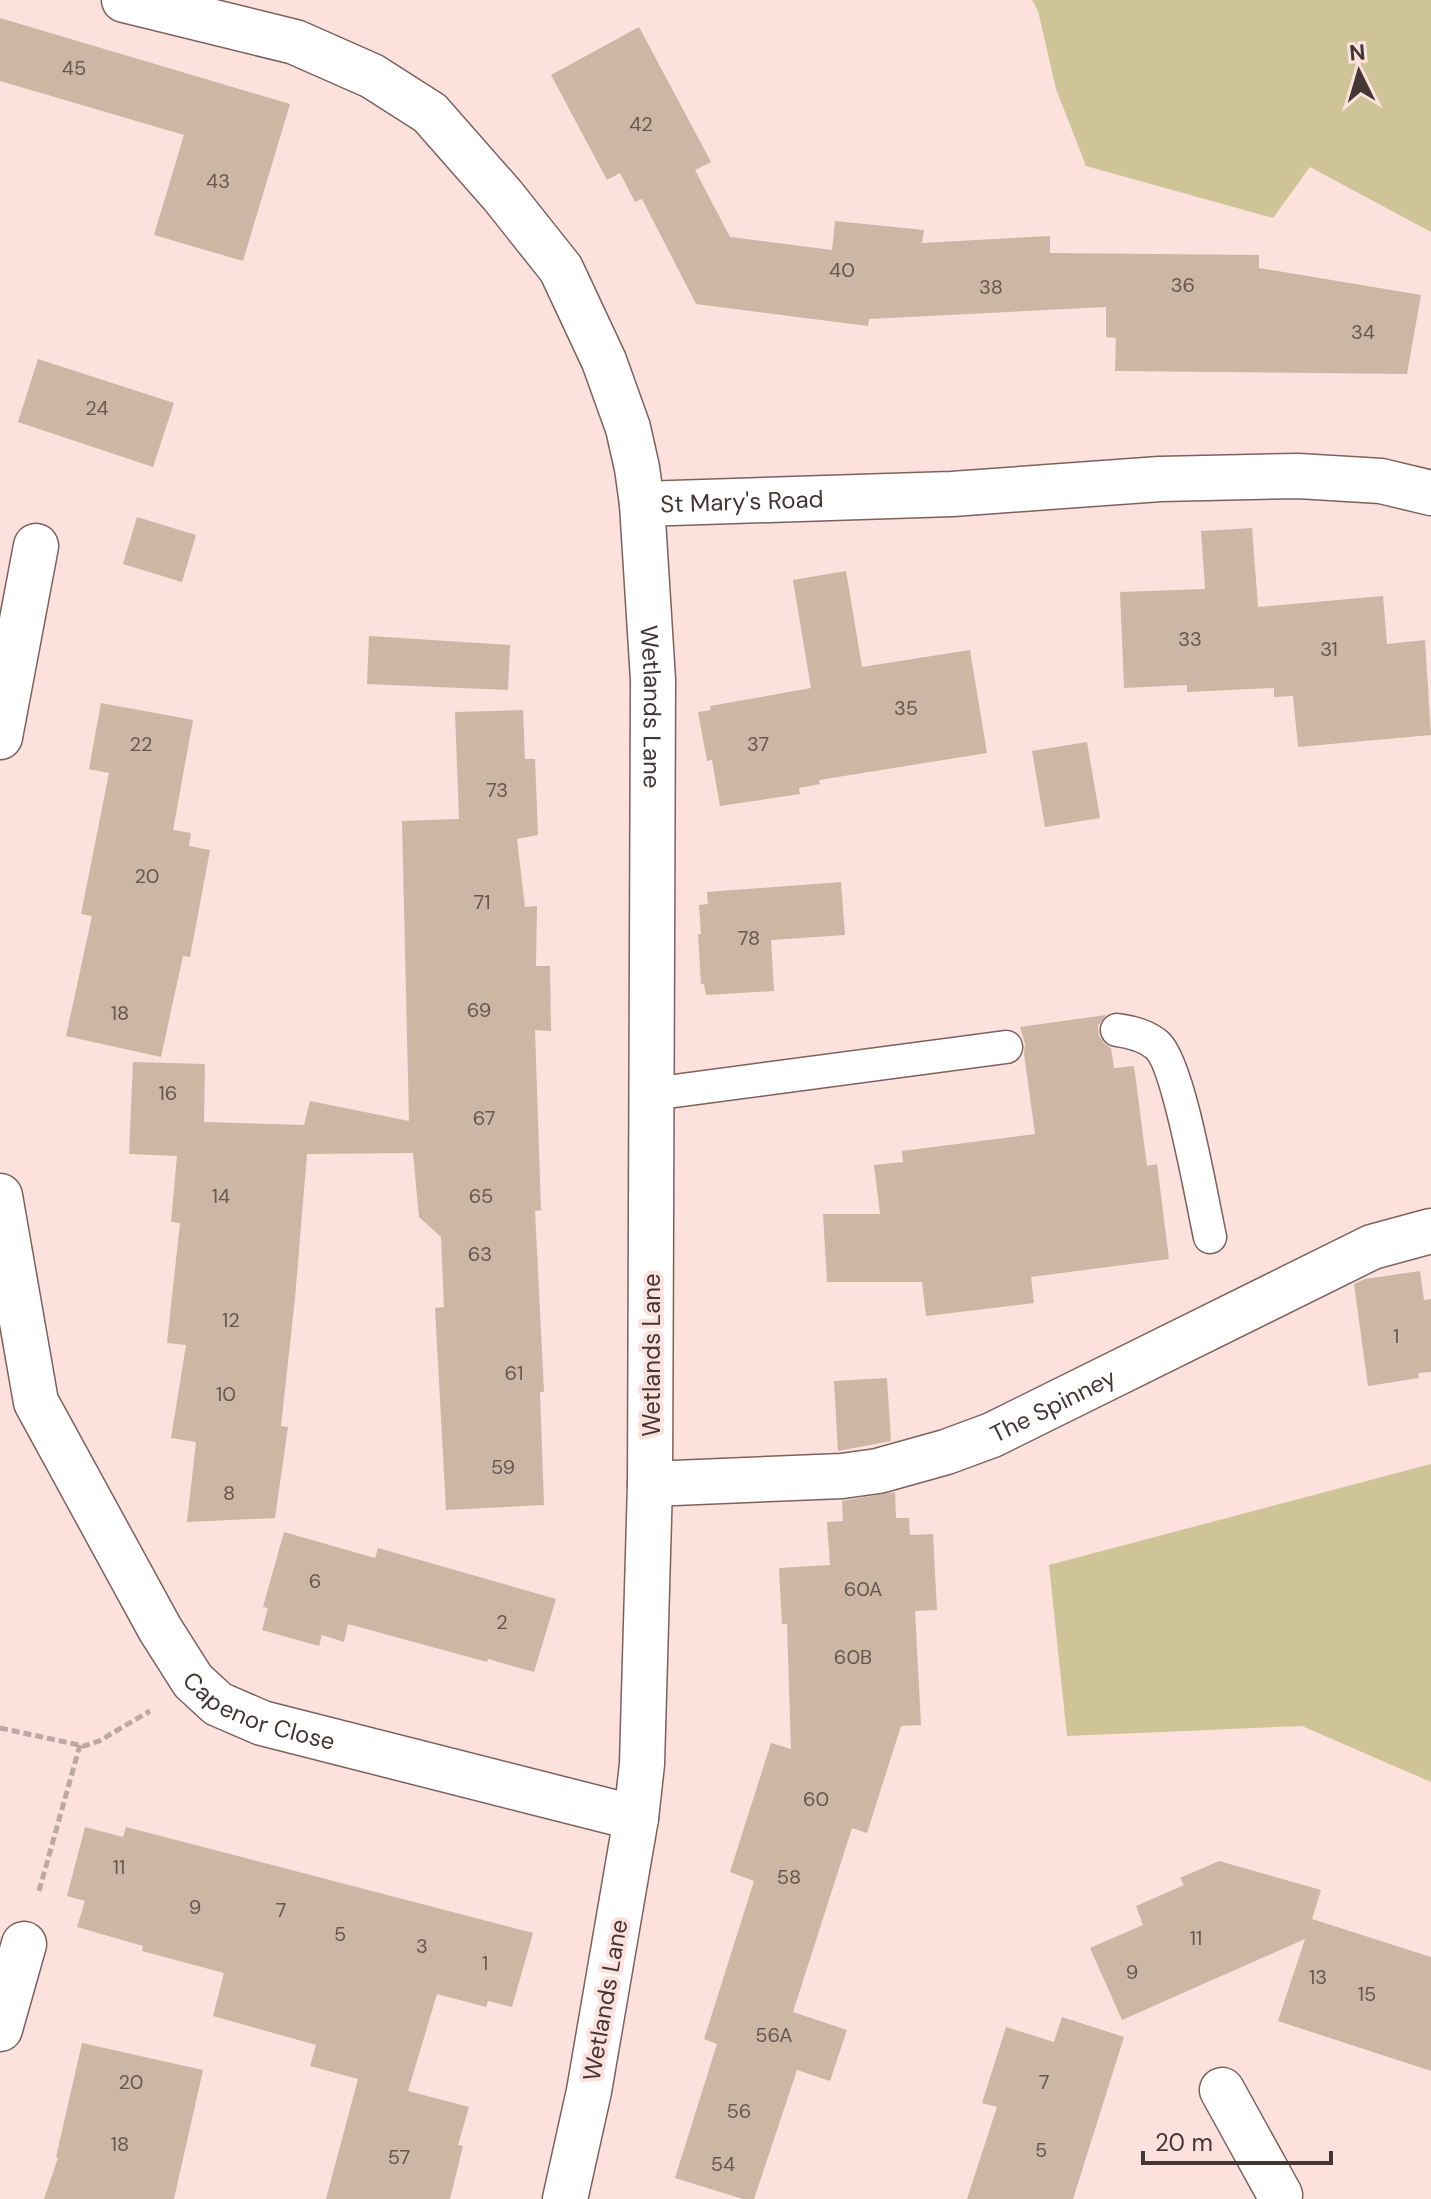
<svg xmlns="http://www.w3.org/2000/svg" width="1431" height="2199" font-family="'DM Sans',sans-serif">
<rect width="100%" height="100%" fill="#fce1dd"/>
<g fill="#cfc497">
<path d="M1032,0H1431V232L1310,167L1273,218L1086,166L1056,89L1038,11Z"/>
<path d="M1431,1464V1782L1302,1726L1067,1736L1049,1565Z"/>
</g>
<g fill="#cdb6a3">
<path d="M0,18L290,104L243,261L154,235L184,135L0,81Z"/>
<path d="M639,27L711,162L695,170L730,237L832,250L835,221L924,230L922,243L1050,236V253L1259,255V268L1421,295L1407,374L1115,371L1116,338L1106,337V307L869,319L868,326L696,304L642,199L635,202L620,173L607,180L551,75Z"/>
<path d="M38,359L174,403L153,467L18,422Z"/>
<path d="M137,517L196,535L182,582L123,564Z"/>
<path d="M1252,528L1258,607L1383,596L1387,644L1425,640L1431,735L1298,747L1293,696L1274,697V688L1187,692V685L1124,688L1120,592L1205,589L1201,531Z"/>
<path d="M846,571L862,667L970,650L987,753L819,780L820,784L799,788L800,794L720,806L712,760L707,761L698,712L711,710L710,706L811,688L793,580Z"/>
<path d="M369,636L510,645L508,690L367,684Z"/>
<path d="M101,703L193,720L173,830L191,833L189,846L210,850L190,957L183,956L161,1057L66,1036L92,916L81,914L109,773L89,769Z"/>
<path d="M523,710L525,759H535L538,835L517,839L525,907L537,906L536,966H550L551,1031L535,1030L541,1210L535,1211L544,1392H540L544,1505L446,1510L435,1308L444,1307L441,1237L419,1217L413,1153L307,1154L295,1298L281,1426L288,1427L275,1518L187,1522L196,1442L171,1438L186,1345L167,1343L180,1223L171,1222L177,1156L129,1154L133,1062L205,1064L204,1122L304,1125L310,1101L409,1121L402,821L459,819L455,712Z"/>
<path d="M1087,742L1100,818L1045,827L1032,751Z"/>
<path d="M841,882L845,935L771,940L774,991L706,995L704,984H701L698,934H701L699,905L708,904L707,892Z"/>
<path d="M1106,1015L1098,1026L1099,1036L1105,1044L1111,1048L1114,1068L1134,1066L1147,1166L1157,1164L1169,1259L1031,1277L1034,1303L926,1316L922,1282H827L823,1214H880L874,1165L903,1162L902,1151L1035,1134L1024,1054L1025,1044L1020,1027Z"/>
<path d="M1420,1271L1424,1300L1431,1299V1372L1418,1373L1419,1378L1368,1386L1354,1284L1365,1279Z"/>
<path d="M887,1378L891,1441L838,1451L834,1381Z"/>
<path d="M895,1492L896,1518H909L910,1535L933,1534L937,1610L915,1611L921,1725L901,1726L867,1833L852,1828L793,2012L847,2030L830,2081L797,2070L754,2199H743L675,2178L717,2044L704,2039L754,1881L730,1872L771,1743L791,1749L787,1624H782L779,1568L830,1565L827,1522L843,1521L842,1501Z"/>
<path d="M284,1532L375,1558L378,1548L556,1599L534,1672L488,1659L487,1662L348,1624L344,1642L322,1635L319,1646L262,1630L268,1608L263,1607Z"/>
<path d="M85,1827L123,1837L126,1827L533,1933L512,2007L488,2001L486,2007L437,1994L408,2091L469,2107L458,2145L463,2146L450,2199H326L358,2079L310,2066L316,2045L213,2016L224,1973L142,1951L143,1946L77,1927L85,1901L67,1896Z"/>
<path d="M1219,1861L1321,1890L1312,1919L1431,1957V2071L1278,2021L1305,1939L1122,2020L1090,1948L1143,1925L1136,1906L1184,1885L1180,1878Z"/>
<path d="M1062,2017L1124,2037L1073,2199H967L997,2107L982,2103L1006,2027L1054,2042Z"/>
<path d="M82,2043L203,2070L174,2199H44L58,2158L56,2157Z"/>
</g>
<g fill="none" stroke-linecap="round" stroke-linejoin="round">
<defs>
<g id="lane">
<path d="M1117,1030C1131,1032 1145,1035 1157,1045C1179,1064 1202,1201 1210,1237"/>
<path d="M652,1094L1006,1047"/>
</g>
<g id="street">
<path id="s1" d="M124,0L295,42L372,76L430,113L503,196L561,269L604,361L628,428L637,468L642,504L653,680L650,1484L642,1764L636,1818L589,2091L565,2199"/>
<path id="s2" d="M642,504L952,494L1160,479L1298,476L1381,481L1431,493"/>
<path d="M0,737L36,546"/>
<path id="s3" d="M0,1196L36,1402L160,1629L193,1681L218,1704L262,1723L636,1818"/>
<path id="s4" d="M650,1484L842,1476L878,1471L946,1452L992,1435L1372,1247L1431,1231"/>
<path d="M0,2029L24,1944"/>
<path d="M1222,2090L1280,2195"/>
</g>
</defs>
<use href="#lane" stroke="#7d615d" stroke-width="35"/>
<use href="#street" stroke="#7d615d" stroke-width="47"/>
<g stroke="#bea8a4" stroke-width="5" stroke-dasharray="8 4" stroke-linecap="butt">
<path d="M0,1728L84,1746L99,1741L150,1711"/>
<path d="M39,1891L80,1745"/>
</g>
<use href="#lane" stroke="#fff" stroke-width="32"/>
<use href="#street" stroke="#fff" stroke-width="44"/>
</g>
<g text-anchor="middle" dominant-baseline="central" stroke-width="8" stroke-linejoin="round" paint-order="stroke">
<g font-size="20" fill="#665750">
<text x="74" y="68">45</text>
<text x="641" y="124">42</text>
<text x="218" y="181">43</text>
<text x="842" y="270">40</text>
<text x="1183" y="285">36</text>
<text x="991" y="287">38</text>
<text x="1363" y="332">34</text>
<text x="97" y="408">24</text>
<text x="1190" y="639">33</text>
<text x="1329" y="649">31</text>
<text x="906" y="708">35</text>
<text x="141" y="744">22</text>
<text x="758" y="744">37</text>
<text x="497" y="790">73</text>
<text x="147" y="876">20</text>
<text x="482" y="902">71</text>
<text x="749" y="938">78</text>
<text x="479" y="1010">69</text>
<text x="120" y="1013">18</text>
<text x="168" y="1093">16</text>
<text x="484" y="1118">67</text>
<text x="221" y="1196">14</text>
<text x="481" y="1196">65</text>
<text x="480" y="1254">63</text>
<text x="231" y="1320">12</text>
<text x="1396" y="1336">1</text>
<text x="514" y="1373">61</text>
<text x="226" y="1394">10</text>
<text x="503" y="1467">59</text>
<text x="229" y="1493">8</text>
<text x="315" y="1581">6</text>
<text x="863" y="1589">60A</text>
<text x="502" y="1622">2</text>
<text x="853" y="1657">60B</text>
<text x="816" y="1799">60</text>
<text x="119" y="1867">11</text>
<text x="789" y="1877">58</text>
<text x="195" y="1907">9</text>
<text x="281" y="1910">7</text>
<text x="340" y="1934">5</text>
<text x="1196" y="1938">11</text>
<text x="422" y="1946">3</text>
<text x="485" y="1963">1</text>
<text x="1132" y="1972">9</text>
<text x="1318" y="1977">13</text>
<text x="1367" y="1994">15</text>
<text x="774" y="2035">56A</text>
<text x="131" y="2082">20</text>
<text x="1044" y="2082">7</text>
<text x="739" y="2111">56</text>
<text x="120" y="2144">18</text>
<text x="1041" y="2150">5</text>
<text x="399" y="2157">57</text>
<text x="723" y="2164">54</text>
</g>
<g font-size="24" fill="#433735" stroke="#fce1dd">
<text stroke="none"><textPath href="#s2" startOffset="100">St Mary's Road</textPath></text>
<text stroke="none"><textPath href="#s1" startOffset="986">Wetlands Lane</textPath></text>
<text transform="translate(651 1355) rotate(-90)">Wetlands Lane</text>
<text stroke="none"><textPath href="#s4" startOffset="416">The Spinney</textPath></text>
<text stroke="none"><textPath href="#s3" startOffset="604">Capenor Close</textPath></text>
<text transform="translate(605 2000) rotate(-80)">Wetlands Lane</text>
</g>
</g>
<g transform="translate(1359 72) rotate(355)" stroke="#fce1dd" stroke-width="6" paint-order="stroke">
<path d="M0-6L14 30L0 20L-14 30Z" fill="#433735"/>
<text y="-12" font-size="22" font-weight="bold" text-anchor="middle" fill="#433735">N</text>
</g>
<path d="M1143 2151v12h188v-12" fill="none" stroke="#433735" stroke-width="4"/>
<text x="1155" y="2151" font-size="24" fill="#433735" stroke="#fce1dd" stroke-width="6" paint-order="stroke">20 m</text>
</svg>
